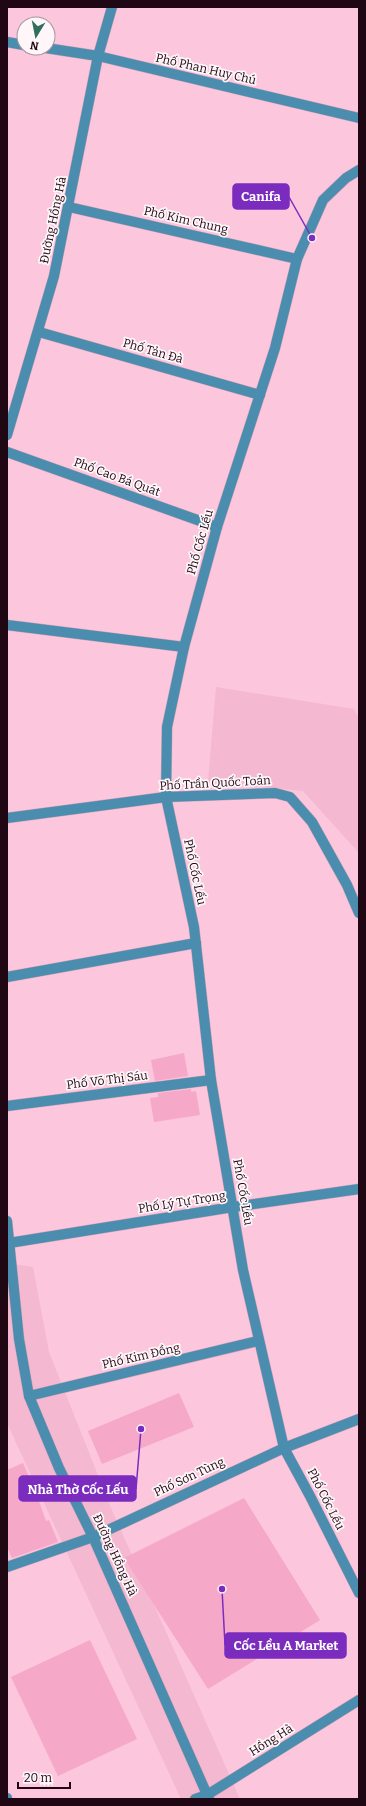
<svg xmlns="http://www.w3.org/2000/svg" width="366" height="1806" font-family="Bitter,serif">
<rect width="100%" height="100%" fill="#fcc6dc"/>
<g fill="#f4b8d0">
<path d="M216,687L354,709L359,719V853L303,791L208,782Z"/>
<path d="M7,1263L33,1267L49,1352L111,1508L240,1799H181L7,1423Z"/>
</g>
<g fill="#f6a8c9">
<path d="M184,1053L188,1076L155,1081L151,1060Z"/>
<path d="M191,1089V1092L196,1091L200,1115L154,1122L150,1098L158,1097V1093Z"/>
<path d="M179,1393L194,1427L102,1464L88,1431Z"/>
<path d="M23,1463L35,1490L46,1521L49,1520L58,1542L12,1558L7,1547V1470Z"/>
<path d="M244,1498L320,1620L208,1689L124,1558Z"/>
<path d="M90,1640L137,1739L58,1776L11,1677Z"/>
</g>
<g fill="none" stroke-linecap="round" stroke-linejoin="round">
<defs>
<g id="minor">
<path d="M7,42L24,45"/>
<path d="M46,48L98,56L359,118"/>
<path d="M359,170L346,178L323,200L297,259L275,348L217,527L184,647L167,727L166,797L194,927L211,1080L243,1270L284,1448L310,1496L359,1593"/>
<path d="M69,207L297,259"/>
<path d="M39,332L260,395"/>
<path d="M7,435L54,276L98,56L112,7"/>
<path d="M7,452L217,527"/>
<path d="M7,625L184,647"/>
<path d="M7,818L166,797L275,793L290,797L312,822L347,885L359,913"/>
<path d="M7,977L196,943"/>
<path d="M7,1106L211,1080"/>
<path d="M7,1221L19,1339L29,1396L59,1468L93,1537L209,1799"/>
<path d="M9,1243L233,1207L359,1189"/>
<path d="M29,1396L258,1341"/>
<path d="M7,1567L93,1537L284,1448L359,1419"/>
<path d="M7,1798V1799"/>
<path d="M195,1799L207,1795L359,1700"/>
</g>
</defs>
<use href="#minor" stroke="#d4a4b8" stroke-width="11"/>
<use href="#minor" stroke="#4b8dae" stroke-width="10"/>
</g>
<g text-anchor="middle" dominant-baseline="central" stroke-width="3.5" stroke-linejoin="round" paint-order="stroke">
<g font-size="12" fill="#1f0813" stroke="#fef6f9">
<text transform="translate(206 69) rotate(13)">Phố Phan Huy Chú</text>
<text transform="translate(53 220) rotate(-78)">Đường Hồng Hà</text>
<text transform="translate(186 220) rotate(13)">Phố Kim Chung</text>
<text transform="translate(153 351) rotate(16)">Phố Tản Đà</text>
<text transform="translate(117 477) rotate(20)">Phố Cao Bá Quát</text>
<text transform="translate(200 542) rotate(-74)">Phố Cốc Lếu</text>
<text transform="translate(215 783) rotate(-3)">Phố Trần Quốc Toản</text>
<text transform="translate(195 872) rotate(78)">Phố Cốc Lếu</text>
<text transform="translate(107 1080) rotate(-7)">Phố Võ Thị Sáu</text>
<text transform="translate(243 1192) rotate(80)">Phố Cốc Lếu</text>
<text transform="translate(182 1202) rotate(-9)">Phố Lý Tự Trọng</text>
<text transform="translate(141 1356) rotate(-13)">Phố Kim Đồng</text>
<text transform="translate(189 1477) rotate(-25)">Phố Sơn Tùng</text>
<text transform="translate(326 1499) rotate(63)">Phố Cốc Lếu</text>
<text transform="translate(115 1555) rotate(65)">Đường Hồng Hà</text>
<text transform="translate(271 1740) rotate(-32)">Hồng Hà</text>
</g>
</g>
<path fill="none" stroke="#7b2cbf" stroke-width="1.5" d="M312 238L289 197M141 1429L136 1489M222 1589L225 1645"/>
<g fill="#7b2cbf" stroke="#fef6f9" stroke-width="1.5">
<circle cx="312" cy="238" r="4"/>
<circle cx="141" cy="1429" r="4"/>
<circle cx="222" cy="1589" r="4"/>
</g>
<g fill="#7b2cbf" stroke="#7b2cbf" stroke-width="1.5">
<rect x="233" y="184" width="56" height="25" rx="4"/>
<rect x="19" y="1476" width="117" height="25" rx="4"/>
<rect x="225" y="1633" width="121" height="25" rx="4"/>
</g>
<g font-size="13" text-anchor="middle" font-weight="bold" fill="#fff">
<text x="261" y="201">Canifa</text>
<text x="78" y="1494">Nhà Thờ Cốc Lếu</text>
<text x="286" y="1650">Cốc Lều A Market</text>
</g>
<rect width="366" height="1806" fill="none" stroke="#1f0813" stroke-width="16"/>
<g transform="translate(36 36) rotate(190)"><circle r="19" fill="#fef6f9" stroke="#a5979d"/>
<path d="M0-3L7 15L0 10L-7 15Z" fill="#2f6e5d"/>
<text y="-6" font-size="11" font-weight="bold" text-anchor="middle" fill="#1f0813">N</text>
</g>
<path d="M18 1782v6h52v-6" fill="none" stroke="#1f0813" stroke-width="2"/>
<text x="24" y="1782" font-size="12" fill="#1f0813" stroke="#fef6f9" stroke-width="3" paint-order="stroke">20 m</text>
</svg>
